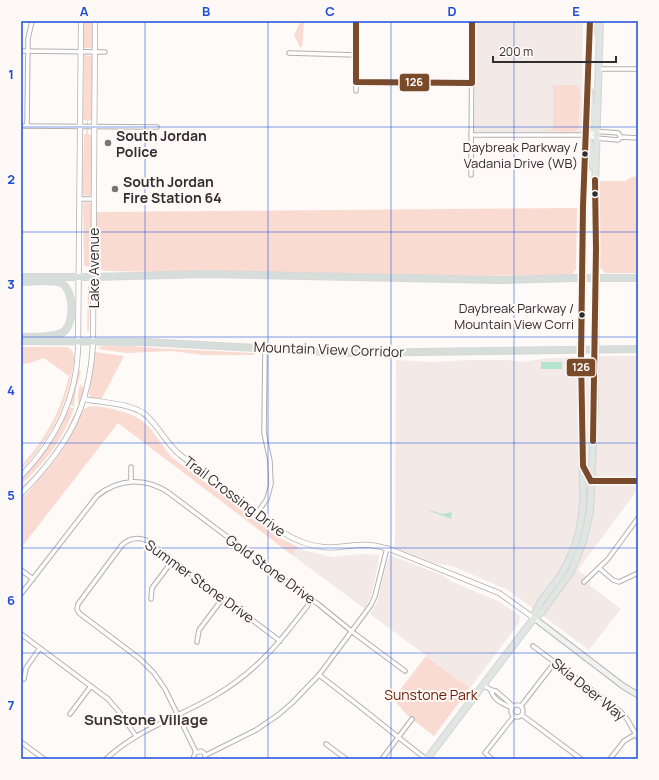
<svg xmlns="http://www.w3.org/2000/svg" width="659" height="780" font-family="Manrope,sans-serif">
<rect width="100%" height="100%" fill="#fdfaf8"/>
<g fill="#f3eae7">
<path d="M474,21H583L582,132H473V125L474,123L475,91L473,89Z"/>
<path d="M607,356H638V489L578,570L592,581L589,585L621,609L589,650L508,590L452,566L436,564L393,547L395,544L396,360L431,362L472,360H508L522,362L548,358Z"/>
<path d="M298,547L303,550L332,557L362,554L379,555L378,565L371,596L365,609L292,555Z"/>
<path d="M390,555L442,575L453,582L502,603L520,616L519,623L470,688L370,614L377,602L386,566Z"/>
</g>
<g fill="#fadbd2">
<path d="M84,21H92V48H83Z"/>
<path d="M301,21H304L302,47H300L294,35Z"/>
<path d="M84,55L92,56V120L88,121V134L91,135V195L90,196L82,195L84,134H86L87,121L83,120Z"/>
<path d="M553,85H576L579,86L578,89H580L579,129H576V132L547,131L545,132V130H553Z"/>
<path d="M638,176V273H605L600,267L599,181H625L632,177Z"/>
<path d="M85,202L92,203L91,267L84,266L83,204Z"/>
<path d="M577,208L576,269L572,274L569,275L438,276L106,271L99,269L96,264L95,212Z"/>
<path d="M88,286H89V331H87Z"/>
<path d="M101,346H133L155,348L253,353L255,355H204L171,351L126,353L98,349Z"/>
<path d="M21,347H68C77,353 74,363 72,372C66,410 47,443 21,470V466C45,440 61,411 69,376L44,358L30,363L21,364Z"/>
<path d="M95,352L124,356L101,400L91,398L89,395Z"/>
<path d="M79,370L81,372L76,389L74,406L70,405Z"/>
<path d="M80,384L84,388L80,403H78V393Z"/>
<path d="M90,406C108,407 135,412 148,426C157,436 163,448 173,458L276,536L298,547L292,555L118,423L21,548V498L24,495L25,496L56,459L67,442L84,409Z"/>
<path d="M69,407L74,408C65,436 46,461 25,481L23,482L22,481L21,484V479C41,457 58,435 69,407Z"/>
<path d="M74,415L75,416C60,447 45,466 21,491V487C46,466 61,444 74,415Z"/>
<path d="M426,656L470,688L434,736L408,716L393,699Z"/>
</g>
<g fill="#b4e4cc">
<rect x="541" y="362" width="21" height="7"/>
<path d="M425,509L443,514L452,512L451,519Z"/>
</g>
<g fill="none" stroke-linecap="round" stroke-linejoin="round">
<defs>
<g id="minor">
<path d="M21,51L105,52"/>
<path d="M289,53L356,55"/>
<path d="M599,69H638"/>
<path d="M356,91V21"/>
<path d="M21,126L157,127"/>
<path d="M27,126L28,39L32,21"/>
<path d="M471,135H586L596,138L618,140L621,137L638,138"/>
<path d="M586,135C596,130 606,132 618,133L621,137"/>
<path d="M471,175L472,21"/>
<path d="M80,199H93"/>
<path d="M131,467V481"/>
<path d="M257,513L267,499L271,484L270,461L264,433L265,348"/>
<path d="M599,568L613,580L619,582L638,573"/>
<path d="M21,570L33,579"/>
<path d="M584,582L608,559L638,518"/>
<path d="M21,594L97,496C119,478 146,477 169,493L290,584L318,604L355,634L405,671"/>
<path d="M151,599L152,588L173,560"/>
<path d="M21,634L108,699L120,713L136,736"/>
<path d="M197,642L199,630L223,598"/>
<path d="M533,646L621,712L627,719L638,738"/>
<path d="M319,675C355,702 390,731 426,759"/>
<path d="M24,679L26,668L40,648"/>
<path d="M483,685L491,690L496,691L513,706"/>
<path d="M491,690C493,700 503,704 512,708"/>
<circle cx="517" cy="711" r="6"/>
<path d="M521,706L555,662"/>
<path d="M70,714L91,686"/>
<path d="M522,715L581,759"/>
<path d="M21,742L44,759"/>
<path d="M326,744L346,759"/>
<path d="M196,752L165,689L154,673L140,659L79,613L77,609L78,604L122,545C129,538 137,537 146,540L280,641"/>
<path d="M206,755L256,730L278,715L292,703L319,675L371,605L375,596L387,548"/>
<path d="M106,759C138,729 179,717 216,695C259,670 283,638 312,600"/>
<path d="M193,759L195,753L201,751L204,753L206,759"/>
<path d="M382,759L412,719"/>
<path d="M492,759L485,753L514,716"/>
<path d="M610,759L624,741L636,734"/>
</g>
<g id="tertiary">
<path d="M84,399C103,403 135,403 148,417C160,429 167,444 180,455L282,532C295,540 308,546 323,547C336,549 348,545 361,545C371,544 382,547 392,550L499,593L534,618"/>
<path d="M583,466C586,471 587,476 591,481H638"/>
<path d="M21,476C56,440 76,400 78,350L81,21"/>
<path d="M21,494C67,447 90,409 93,342L95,21"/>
</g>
<path id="secondary" d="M534,618L623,686L638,695"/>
<g id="primary">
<path d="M596,21L598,32"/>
<path d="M590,92L593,114V129"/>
<path d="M587,137L590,143L593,167"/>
<path d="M534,618C537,602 549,592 558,579C575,554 583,525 583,495L581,357L583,206L590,21"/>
<path d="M427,759L534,618L542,612L571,572L583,542L590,512L595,403L596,249L595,188L600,21"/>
</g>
<g id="trunk">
<path d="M21,277H93L205,274L501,280L575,278H638"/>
<path d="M21,282C31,282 52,279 61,283C75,290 75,326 62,333C53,337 34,337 25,337"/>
<path d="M21,341L146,342L345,353L638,349"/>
</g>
</defs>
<use href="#minor" stroke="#b3b1af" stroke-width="5.5"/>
<use href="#tertiary" stroke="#b3b1af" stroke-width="6"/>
<use href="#secondary" stroke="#b3b1af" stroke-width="7"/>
<use href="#primary" stroke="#d9d8d7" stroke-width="8"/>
<use href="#trunk" stroke="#d9d8d7" stroke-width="8"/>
<use href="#minor" stroke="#fffefe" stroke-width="3.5"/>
<use href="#tertiary" stroke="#fffefe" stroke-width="4.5"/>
<use href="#secondary" stroke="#eff2f0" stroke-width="5"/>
<use href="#primary" stroke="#e0e6e4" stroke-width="5.5"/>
<use href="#trunk" stroke="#d6dedb" stroke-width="6"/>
<defs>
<g id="bus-1">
<path d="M356,21V82L472,83V21"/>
<path d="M590,21L583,206L581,357L583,466L591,481"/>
<path d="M593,441L596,249L595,180"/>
<path d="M591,481H638"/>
</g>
</defs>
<use href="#bus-1" stroke="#fef9f7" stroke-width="9"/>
<use href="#bus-1" stroke="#7a4b2a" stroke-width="6"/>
</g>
<path fill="none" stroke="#1d4ed8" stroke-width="1" stroke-opacity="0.55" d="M145,21V759M268,21V759M391,21V759M514,21V759M21,127H638M21,232H638M21,337H638M21,443H638M21,548H638M21,653H638"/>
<g fill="#787575" stroke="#fef9f7" stroke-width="1.5">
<circle cx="108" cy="143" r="4"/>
<circle cx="115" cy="189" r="4"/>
</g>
<g fill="#302e2e" stroke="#fef9f7" stroke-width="1.5">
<circle cx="585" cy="154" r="3.5"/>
<circle cx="595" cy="194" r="3.5"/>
<circle cx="582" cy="315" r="3.5"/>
</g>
<g text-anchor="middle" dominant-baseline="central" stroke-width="4" stroke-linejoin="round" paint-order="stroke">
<g font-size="13" fill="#302e2e" stroke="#fef9f7" text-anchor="end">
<text x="578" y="147">Daybreak Parkway /<tspan x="578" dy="16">Vadania Drive (WB)</tspan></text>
<text x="574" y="308">Daybreak Parkway /<tspan x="574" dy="16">Mountain View Corri</tspan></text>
</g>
<g font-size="14" font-weight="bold" fill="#302e2e" stroke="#fef9f7" text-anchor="start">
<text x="116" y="135">South Jordan<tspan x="116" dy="16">Police</tspan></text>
<text x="123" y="181">South Jordan<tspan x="123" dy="16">Fire Station 64</tspan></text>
</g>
<g font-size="14" fill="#302e2e" stroke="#fef9f7">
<text transform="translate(93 268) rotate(-90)">Lake Avenue</text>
<text transform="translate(329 349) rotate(2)">Mountain View Corridor</text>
<text transform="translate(235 496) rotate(37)">Trail Crossing Drive</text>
<text transform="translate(271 569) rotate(36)">Gold Stone Drive</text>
<text transform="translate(200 581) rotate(36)">Summer Stone Drive</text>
<text transform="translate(589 689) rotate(39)">Skia Deer Way</text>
</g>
<g font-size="14" fill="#6e2007" stroke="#fef9f7">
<text x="431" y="694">Sunstone Park</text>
</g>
<g font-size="15" font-weight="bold" fill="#393534" stroke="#fef9f7">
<text x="146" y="719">SunStone Village</text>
</g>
</g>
<g stroke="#fef9f7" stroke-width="1.5">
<rect x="399" y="73" width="31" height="19" rx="4" fill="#7a4b2a"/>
<rect x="566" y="358" width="30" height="19" rx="4" fill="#7a4b2a"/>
</g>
<g font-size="11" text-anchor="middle" font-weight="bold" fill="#fff">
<text x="414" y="86">126</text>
<text x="581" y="371">126</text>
</g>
<rect width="659" height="780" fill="none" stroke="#fef9f7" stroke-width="44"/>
<path d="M493 56v6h123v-6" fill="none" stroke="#302e2e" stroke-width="2"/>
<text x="499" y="56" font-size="12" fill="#302e2e" stroke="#fef9f7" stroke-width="3" paint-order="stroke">200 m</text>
<rect x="22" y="22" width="615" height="736" fill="none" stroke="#1d4ed8" stroke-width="1.5"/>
<g font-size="13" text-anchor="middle" font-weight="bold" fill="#1d4ed8">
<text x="84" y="16">A</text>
<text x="206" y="16">B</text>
<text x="330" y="16">C</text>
<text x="452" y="16">D</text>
<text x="576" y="16">E</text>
<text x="11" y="79">1</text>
<text x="11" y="184">2</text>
<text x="11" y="289">3</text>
<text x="11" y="395">4</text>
<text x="11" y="500">5</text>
<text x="11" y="605">6</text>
<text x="11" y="710">7</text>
</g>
</svg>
